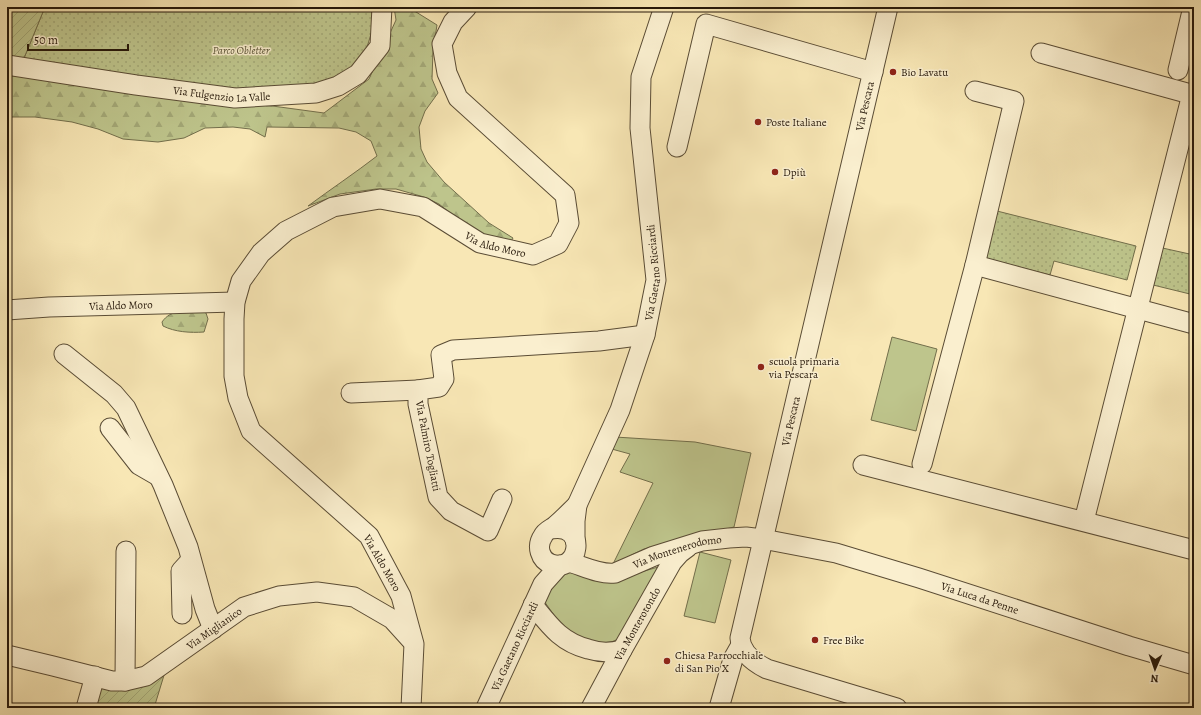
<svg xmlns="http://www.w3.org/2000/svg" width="1201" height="715" font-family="Alegreya,serif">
<defs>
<pattern id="forest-firs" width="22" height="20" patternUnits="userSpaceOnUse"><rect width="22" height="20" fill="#bec58c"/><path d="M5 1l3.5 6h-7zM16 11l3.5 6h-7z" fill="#a3a877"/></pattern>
<pattern id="park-dots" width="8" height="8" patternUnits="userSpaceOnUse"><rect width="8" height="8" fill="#bec58c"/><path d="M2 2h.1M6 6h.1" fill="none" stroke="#a3a877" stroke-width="1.8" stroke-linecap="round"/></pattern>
<pattern id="garden-furrows" width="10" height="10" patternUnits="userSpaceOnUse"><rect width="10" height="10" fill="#bec58c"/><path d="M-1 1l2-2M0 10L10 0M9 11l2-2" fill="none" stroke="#a3a877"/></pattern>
</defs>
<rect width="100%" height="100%" fill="#f8e7b5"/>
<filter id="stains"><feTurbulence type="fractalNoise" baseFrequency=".005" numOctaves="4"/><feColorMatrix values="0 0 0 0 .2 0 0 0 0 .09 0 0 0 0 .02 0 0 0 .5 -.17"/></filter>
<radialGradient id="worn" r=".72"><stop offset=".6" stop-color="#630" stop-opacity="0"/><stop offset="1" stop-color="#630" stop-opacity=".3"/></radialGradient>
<g fill="#bec58c" stroke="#726e4b">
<path d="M892,337L937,349L916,431L871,420Z"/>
<path d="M615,437L695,442L751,453L734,527L644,549L613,564L653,483L620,472L630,454L608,448Z"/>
<path d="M700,552L731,560L715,623L684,616Z"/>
<path d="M658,567L626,635L612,642L594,643L566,632L544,601L553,581L569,569L614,580Z"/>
</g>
<g fill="url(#forest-firs)" stroke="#726e4b">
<path d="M394,7H408L437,25L433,50L432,79L438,93L425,111L419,127L421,149L427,162L444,182L489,223L513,238L510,243L485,239L460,221L439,204L424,197L396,189H376L340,194L308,206C331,189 355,173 377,156L371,141L356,132L339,128L267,127L265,137L250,129L233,127L205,128L184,138L158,142L123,139L98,129L72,122L35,117H11C13,105 9,94 7,83C6,79 7,74 7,70L324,113L369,79L396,20Z"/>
<path d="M199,310L206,313L208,319L204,332C190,333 175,332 163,326L162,322C171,309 185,311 199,310Z"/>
</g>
<g fill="url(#park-dots)" stroke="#726e4b">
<path d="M45,7H372V31L367,47L354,71L314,85L236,93L22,63Z"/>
<path d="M993,210L1136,246L1127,280L1054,261L1050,275L981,257Z"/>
<path d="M1158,247L1194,255V295L1149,284Z"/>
</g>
<g fill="url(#garden-furrows)" stroke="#726e4b">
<path d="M7,7H45L22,63L7,60Z"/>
<path d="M165,672L154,708H94L100,684Z"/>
</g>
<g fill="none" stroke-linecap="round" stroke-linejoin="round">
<defs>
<g id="minor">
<path d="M888,7L740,638C741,653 753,662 767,669L897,708"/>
<path d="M1041,53L1194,95"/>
<path id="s1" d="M7,65L136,85L235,98L316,93L338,86L358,74L380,46L382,7"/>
<path d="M1178,70L1193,7"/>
<path d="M677,147L706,24L873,72"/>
<path d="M975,265L1194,324"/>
<path id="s2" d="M7,310L49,307L235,302"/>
<path d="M64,354L114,394L126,408L163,485L188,547L205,609L213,629"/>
<path d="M351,393L418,390"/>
<path d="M110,428L139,465L158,476"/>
<path d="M922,464L975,265L1014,101L975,91"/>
<path d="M863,465L1194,550"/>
<path d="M502,499L488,531L451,511L438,497L418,404V390L439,387L444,379L441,355L453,350L599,341L645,335"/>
<path d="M1084,521L1192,94"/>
<path d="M552,529C588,523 580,574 551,564C540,560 536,546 543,536C545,531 551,529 555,526C563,519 570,512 577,505"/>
<path id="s3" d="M575,540V521L577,505L620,410L645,335L656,280L640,128L641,77L664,7"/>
<path id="s4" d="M569,562C583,566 600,575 615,573L654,556L702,541L729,538L746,537L763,539L836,553L919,578L1129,646L1194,665"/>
<path d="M533,605C550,626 561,642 588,649C601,653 610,653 622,650"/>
<path d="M182,614L181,571L191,560"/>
<path id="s5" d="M7,655L53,666L112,681H125L146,676L244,607L279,596L317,592L354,597L392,619L411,640"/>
<path d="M125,681L126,551"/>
<path d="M86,708L95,676"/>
<path id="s6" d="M411,708L414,644L401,596L369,536L251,431L238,398L234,376V319L235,302L241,281L261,253L286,231L333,207L380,199L423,207L480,243L533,255L558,244L569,223L565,195L458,98L447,73L442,44L453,22L467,7"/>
<path id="s7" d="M486,708L543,584L560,565"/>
<path id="s8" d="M591,708L622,650L672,562L680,553L688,547"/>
<path d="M719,708L733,659L741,645"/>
</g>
</defs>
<use href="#minor" stroke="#5a4c35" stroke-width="21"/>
<use href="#minor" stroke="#faefcf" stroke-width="19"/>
</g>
<g fill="#8f2418" stroke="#faefcf" stroke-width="1.5">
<circle cx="893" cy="72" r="4"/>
<circle cx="758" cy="122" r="4"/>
<circle cx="775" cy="172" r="4"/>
<circle cx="761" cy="367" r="4"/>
<circle cx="815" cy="640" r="4"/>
<circle cx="667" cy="661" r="4"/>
</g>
<g text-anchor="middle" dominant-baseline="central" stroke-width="3" stroke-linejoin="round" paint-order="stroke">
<g font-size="11" font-style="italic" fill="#5b5538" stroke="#faefcf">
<text x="241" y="50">Parco Obletter</text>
</g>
<g font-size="11" fill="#26180a" stroke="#faefcf" text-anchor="start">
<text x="901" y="72">Bio Lavatu</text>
<text x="766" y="122">Poste Italiane</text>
<text x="783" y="172">Dpiù</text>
<text x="769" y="361">scuola primaria<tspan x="769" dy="13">via Pescara</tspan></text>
<text x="823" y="640">Free Bike</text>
<text x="675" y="655">Chiesa Parrocchiale<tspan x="675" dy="13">di San Pio X</tspan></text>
</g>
<g font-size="11" fill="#26180a" stroke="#faefcf">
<text stroke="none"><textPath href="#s1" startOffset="217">Via Fulgenzio La Valle</textPath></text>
<text transform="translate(865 106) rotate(-77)">Via Pescara</text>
<text stroke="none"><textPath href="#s6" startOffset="788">Via Aldo Moro</textPath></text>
<text stroke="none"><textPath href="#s3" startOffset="282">Via Gaetano Ricciardi</textPath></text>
<text stroke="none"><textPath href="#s2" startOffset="114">Via Aldo Moro</textPath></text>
<text transform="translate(791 421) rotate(-77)">Via Pescara</text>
<text transform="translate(428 446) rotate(79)">Via Palmiro Togliatti</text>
<text stroke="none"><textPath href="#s4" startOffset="114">Via Montenerodomo</textPath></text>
<text transform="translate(382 563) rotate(60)">Via Aldo Moro</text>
<text stroke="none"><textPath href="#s4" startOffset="427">Via Luca da Penne</textPath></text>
<text stroke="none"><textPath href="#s8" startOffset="96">Via Monterotondo</textPath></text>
<text stroke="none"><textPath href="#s5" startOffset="226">Via Miglianico</textPath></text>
<text stroke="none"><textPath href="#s7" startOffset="68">Via Gaetano Ricciardi</textPath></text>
</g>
</g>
<rect width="1201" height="715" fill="none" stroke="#f8e7b5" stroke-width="24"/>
<rect x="8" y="8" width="1185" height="699" fill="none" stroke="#26180a" stroke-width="2"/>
<rect x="12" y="12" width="1177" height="691" fill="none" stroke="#26180a"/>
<g transform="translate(1155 669) rotate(182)" stroke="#faefcf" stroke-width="3" paint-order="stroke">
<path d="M0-3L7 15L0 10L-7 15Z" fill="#26180a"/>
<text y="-6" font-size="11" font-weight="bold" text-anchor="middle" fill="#26180a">N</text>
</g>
<path d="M28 44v6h100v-6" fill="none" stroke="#26180a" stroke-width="2"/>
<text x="34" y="44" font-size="12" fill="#26180a" stroke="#faefcf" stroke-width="3" paint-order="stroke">50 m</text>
<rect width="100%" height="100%" filter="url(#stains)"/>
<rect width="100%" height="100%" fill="url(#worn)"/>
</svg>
